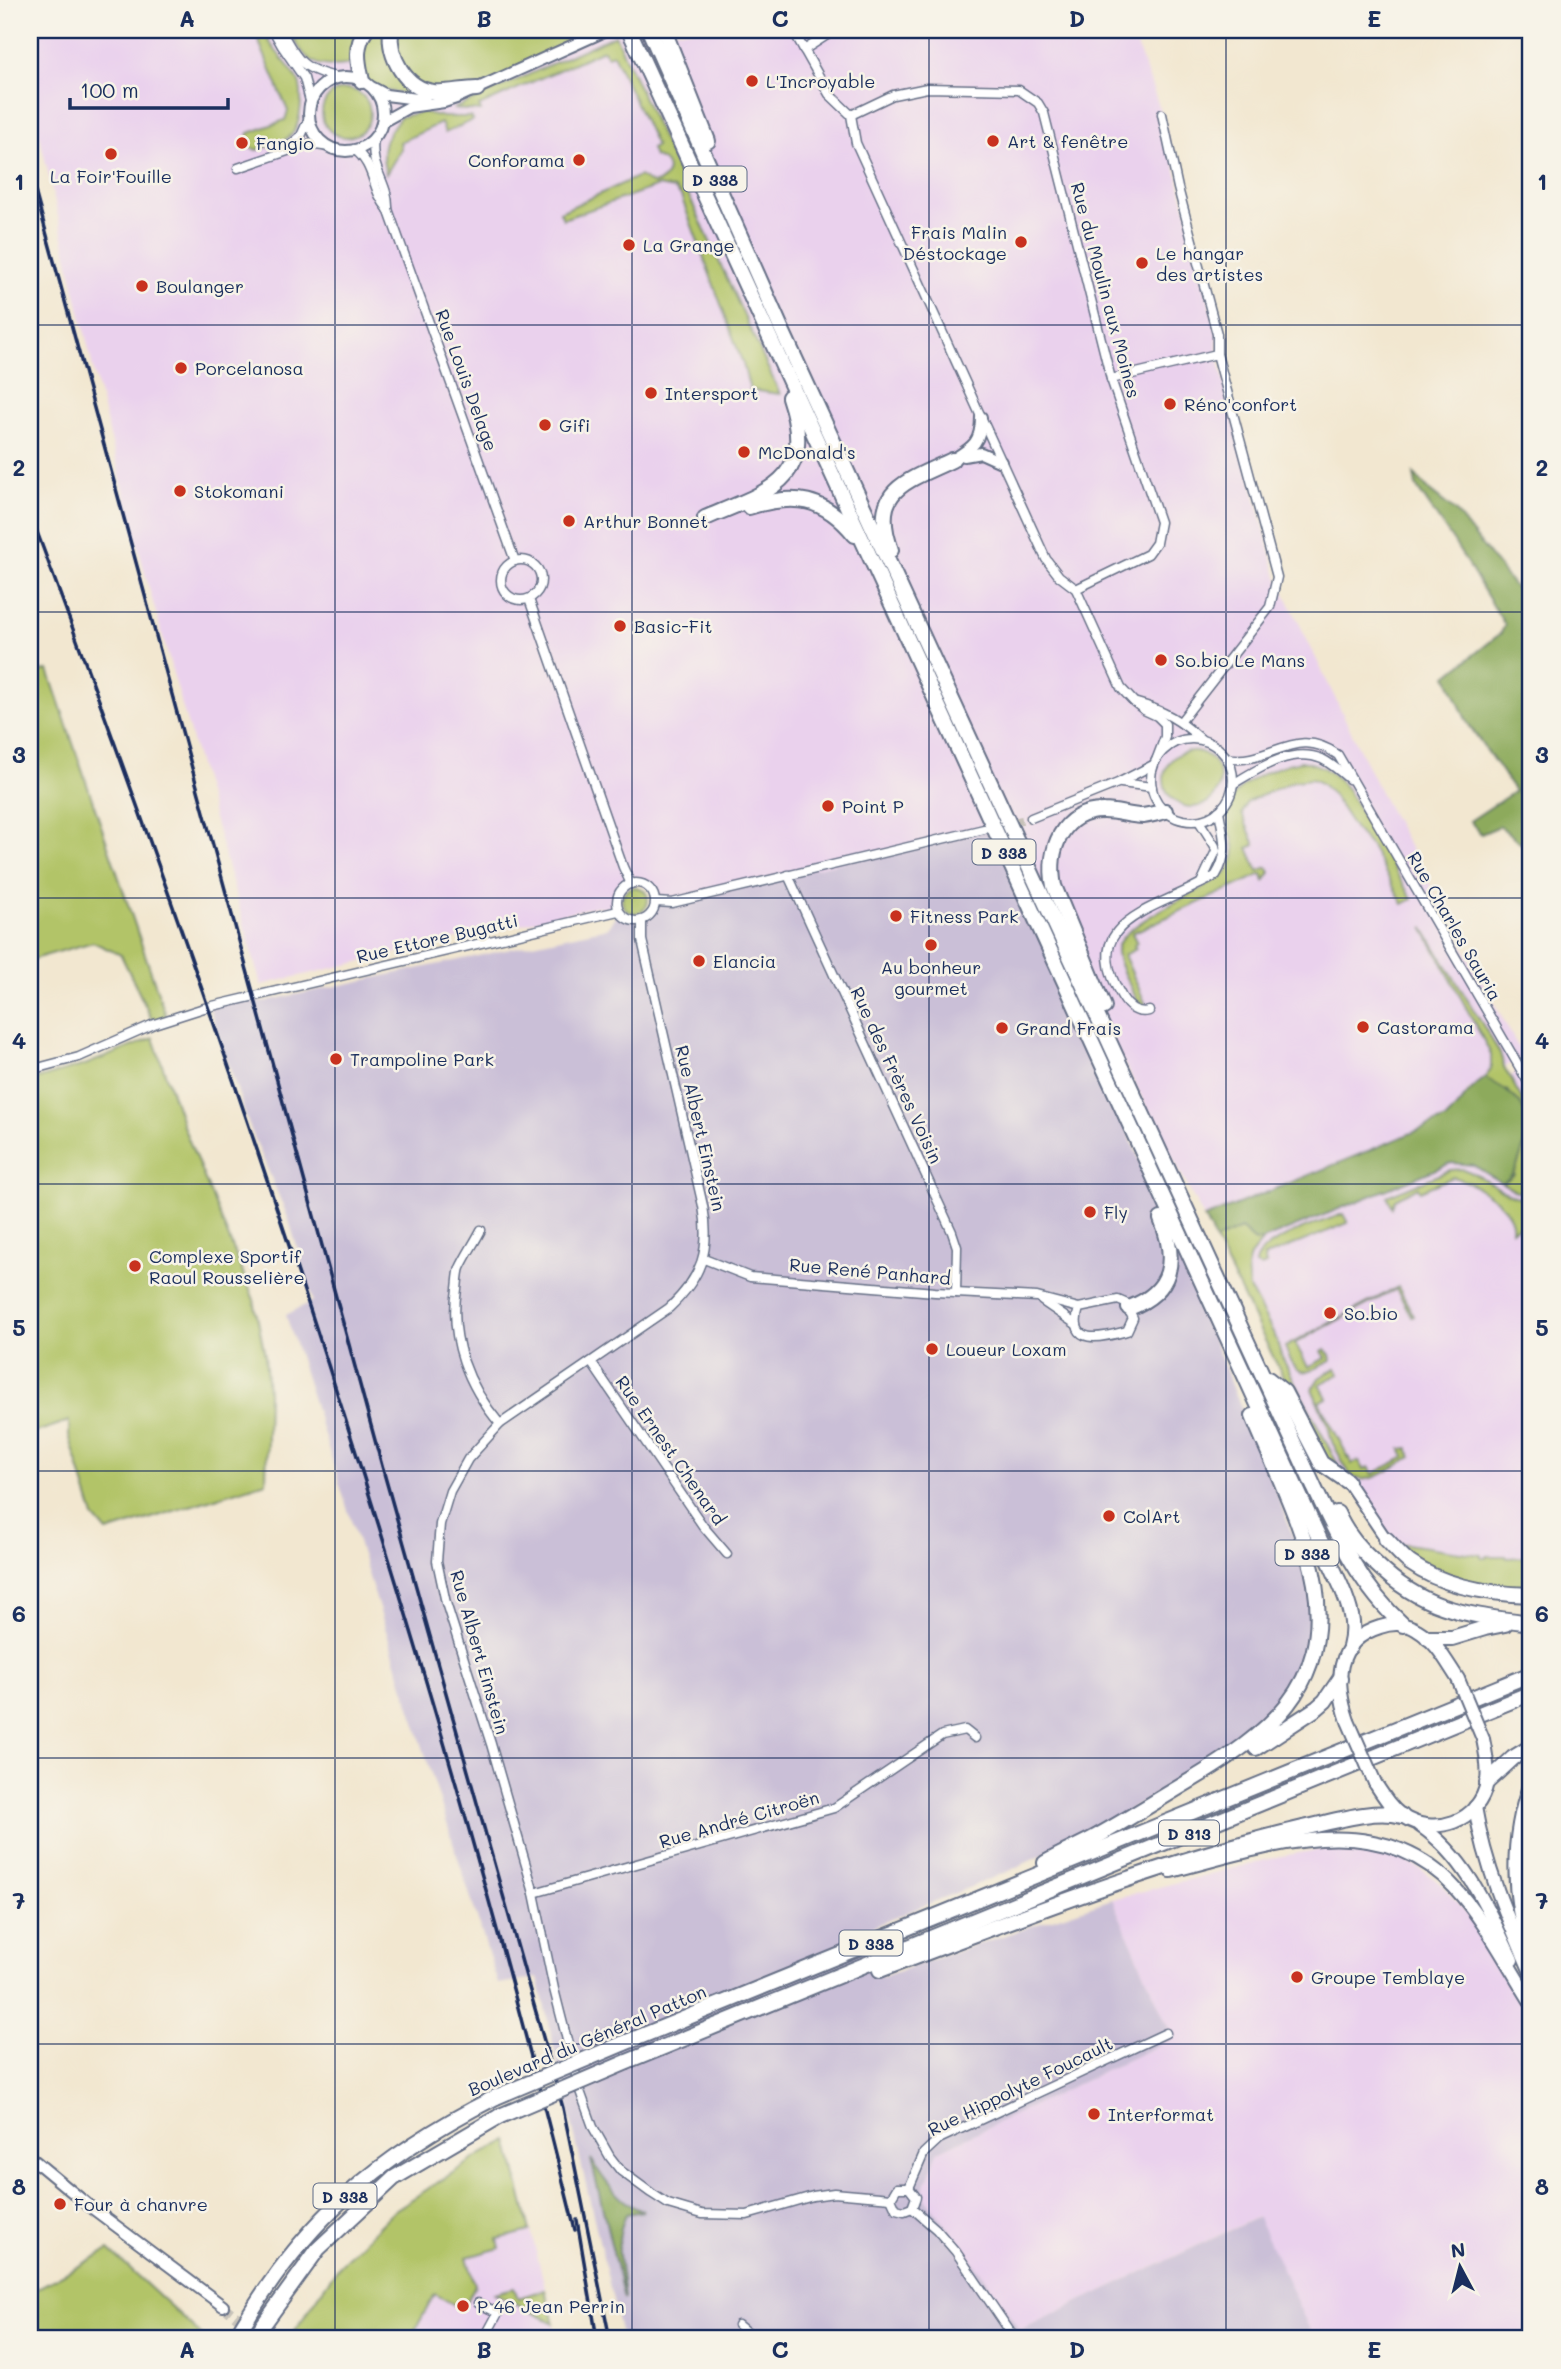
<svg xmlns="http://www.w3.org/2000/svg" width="1561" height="2369" font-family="Mali,sans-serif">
<rect width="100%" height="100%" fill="#f7f3e8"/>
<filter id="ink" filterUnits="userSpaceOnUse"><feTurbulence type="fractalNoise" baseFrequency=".0143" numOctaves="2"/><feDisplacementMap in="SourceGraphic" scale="14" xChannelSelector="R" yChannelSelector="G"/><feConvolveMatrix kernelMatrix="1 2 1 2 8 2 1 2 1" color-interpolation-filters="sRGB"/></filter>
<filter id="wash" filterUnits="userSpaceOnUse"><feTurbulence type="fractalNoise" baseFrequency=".00686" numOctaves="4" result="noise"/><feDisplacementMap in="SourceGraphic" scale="28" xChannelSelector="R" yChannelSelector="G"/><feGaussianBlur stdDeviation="1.57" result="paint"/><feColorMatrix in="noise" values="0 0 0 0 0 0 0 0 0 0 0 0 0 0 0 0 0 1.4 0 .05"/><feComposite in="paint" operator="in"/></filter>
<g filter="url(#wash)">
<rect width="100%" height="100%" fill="#f2e7d0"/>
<g fill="#ead1ed">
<path d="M30,30H1122L1134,38L1162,114L1217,334V354L1277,577L1383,798L1523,1056L1468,1090L1463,1101L1446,1119L1204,1218L1001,825L788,875L656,902L650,888L640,884H631L619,893L616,903L618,911L597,906L261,985L147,581L97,385L30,94Z"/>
<path d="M1527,1063L1531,1069V1570H1507L1506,1556H1487L1486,1562L1480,1561V1555L1407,1544L1398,1546L1341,1473L1215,1240L1467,1111Z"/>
<path d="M1531,1817V1943L1520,1878L1525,1835Z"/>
<path d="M1341,1846L1381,1850L1412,1864L1437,1880L1465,1911L1493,1951L1531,2018V2339H1314L1257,2217L1020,2330L964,2248L924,2197V2188L938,2151L1173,2038L1112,1899L1281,1856Z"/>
<path d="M508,2140L558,2339H289L339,2266L395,2210L482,2154Z"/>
</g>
<path fill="#cabfd7" d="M1001,825L1277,1494L1307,1575L1312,1603L1311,1647L1289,1697L1250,1735L1114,1820L1007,1872L862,1931L881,1977L1112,1899L1173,2038L938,2151L924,2188V2197L964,2248L1020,2330L1258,2217L1314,2339H622L538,1978L498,1984L286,1315L313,1301L289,1220L249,1125L209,1006L254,996L262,1002L608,928L618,911L624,918L638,921L650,915L655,903L788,875Z"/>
<g fill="#b2c468" stroke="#667a63" stroke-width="2">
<path d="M254,30H263C271,50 288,62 298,80C304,92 301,124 292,134C284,143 268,146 257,150L248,147L246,141L249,133L285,120L288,111Z"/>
<path d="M290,30H359L350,56L351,64C317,71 303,61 290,30Z"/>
<path d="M366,30H607L477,89L433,100L372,88C353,71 360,50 366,30Z"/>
<path d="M615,35L780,394L750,390L743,364L681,196L674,189L658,186L563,219L560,212L639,176L653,184C671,180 674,161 654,157L651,149L656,146L613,54L607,56L603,50L479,106L481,111L453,109Z"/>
<circle cx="346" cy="113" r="24"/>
<path d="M423,112L443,117H470L473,120L445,133L441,123L400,142L401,149L386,174C379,148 384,138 400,117Z"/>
<path d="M48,670L167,1019L154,1024L121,955L93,942L30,960V673Z"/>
<circle cx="1192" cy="779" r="28"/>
<path d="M1301,761C1322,764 1334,773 1347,789L1412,899L1403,904L1370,845L1355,829L1332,794L1321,783L1312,779L1294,781L1247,802L1242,814L1255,845L1248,848L1258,871L1267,867L1270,872L1265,881L1262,874L1132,933L1137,943L1134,945L1136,949L1124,955L1146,1005L1139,1004C1133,990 1116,964 1117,949C1118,925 1202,891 1223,876C1246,849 1228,841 1227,815C1226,785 1278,765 1301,761Z"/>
<circle cx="635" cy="900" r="13"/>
<path d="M1423,927L1500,1053L1504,1067L1531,1115V1191L1517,1192L1502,1183L1514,1175L1508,1091L1485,1078L1491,1067V1054Z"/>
<path d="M153,1038L185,1131L254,1300L265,1356L268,1392L266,1482L107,1532L94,1517L69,1435V1421L30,1434V1081L85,1065Z"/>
<path d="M1462,1169C1488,1176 1502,1198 1531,1199V1212L1525,1215L1528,1222L1512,1230C1516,1207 1472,1181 1453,1177L1420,1191L1418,1187L1395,1199L1392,1207L1387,1196L1450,1170Z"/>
<path d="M1343,1214L1348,1223L1264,1257L1266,1265L1261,1267L1256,1265C1256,1241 1323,1222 1343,1214Z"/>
<path d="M1241,1228L1255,1241L1263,1240L1250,1256L1247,1268L1249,1288L1275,1336L1282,1357L1341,1471L1325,1461L1215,1240Z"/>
<path d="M1398,1287L1414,1316L1412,1317L1396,1289L1295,1343L1308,1367L1326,1358L1322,1351L1325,1349L1330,1355L1331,1361C1304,1375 1297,1379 1285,1347Z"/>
<path d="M1336,1368L1339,1374L1320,1384L1327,1398L1319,1402L1352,1464L1359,1461L1364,1469L1369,1467L1373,1474L1405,1457L1401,1449L1408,1448L1411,1457C1395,1466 1367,1489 1350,1475L1332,1442L1328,1425L1312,1389L1319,1378Z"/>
<path d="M1407,1544L1481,1555V1558H1486V1556H1506L1507,1558L1531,1557V1591L1485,1587L1429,1571L1399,1545Z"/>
<path d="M508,2140L530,2231L498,2239L500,2248L467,2257L475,2285L466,2304L463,2303L460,2308L435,2294L410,2339H289L339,2266L395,2210L482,2154Z"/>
<path d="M109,2250L206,2339H30V2292Z"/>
<path d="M514,2288L518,2298L545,2290L554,2323L495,2293Z"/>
</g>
<g fill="#8daa5c" stroke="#546c5d" stroke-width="2">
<path d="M1414,474L1431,492L1455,511L1531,608V848L1524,846L1500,826L1481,834L1470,821L1515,791L1467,722L1447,676L1501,633L1505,625L1454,542L1416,486Z"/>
<path d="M1485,1078C1521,1098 1536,1110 1522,1152C1517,1167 1515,1175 1502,1183L1473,1165L1451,1163L1263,1240L1255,1241L1241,1229L1215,1240L1204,1218L1446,1119C1462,1103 1466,1091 1485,1078Z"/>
<path d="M591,2159C603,2179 620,2204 643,2211L626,2214C612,2245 622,2267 624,2299Z"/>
</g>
</g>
<g filter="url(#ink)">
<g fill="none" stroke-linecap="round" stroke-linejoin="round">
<path stroke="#c7c2b9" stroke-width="8" stroke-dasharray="8 4" stroke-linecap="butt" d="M991,827L1031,818"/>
<path stroke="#c7c2b9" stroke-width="10" stroke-dasharray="10 5" stroke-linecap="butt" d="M223,2306L264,2339"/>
<defs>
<g id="minor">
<path d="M273,30L282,46L304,78L311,105"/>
<path d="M281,30C298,63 304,70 340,78"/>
<path d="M793,30L829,94L851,115L856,143L1046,559L1059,576L1076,589L1121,688L1134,702L1144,710L1157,716L1165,724V737L1157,758"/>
<path d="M804,50L835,30"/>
<path d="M1162,114L1178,188L1217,334V354L1277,577L1270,607L1181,721"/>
<path d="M851,115L893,95L927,88L1019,90L1038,103L1044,113L1111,379L1160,522L1156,543L1148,554L1076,589"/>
<path d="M374,138C369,169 389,182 388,209L515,561"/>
<path d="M287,148L301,136L310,116"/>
<path d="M354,149C376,166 371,190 388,209"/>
<path d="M238,168L308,144L330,147"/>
<path d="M1111,379L1217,354"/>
<circle cx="521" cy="580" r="20"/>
<path d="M529,599L623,867L631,884"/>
<path d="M1137,703C1163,710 1181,721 1201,739"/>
<circle cx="1192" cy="780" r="41"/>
<path d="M1227,758C1268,767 1295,723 1338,755L1531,1087"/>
<path d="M1121,783L1152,787"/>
<path d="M1233,784C1258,769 1291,746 1322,759C1332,764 1341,772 1349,779"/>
<path d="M1031,818L1118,783L1153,765"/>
<path d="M1199,821L1215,846L1216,851L1201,883"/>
<path d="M788,875L952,1232L957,1247L956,1293"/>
<circle cx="636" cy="902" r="19"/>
<path d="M656,902L672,903L984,829"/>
<path d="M642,920V940L703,1206C711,1250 702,1277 669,1308L500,1424L468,1459L450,1491L440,1524L437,1561L446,1603L491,1744L534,1893L554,1989L580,2091L593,2127L610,2157L621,2171L651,2193L668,2204L702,2214L747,2215L813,2196L834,2193L891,2198"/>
<path d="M1149,1011C1137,1014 1128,1007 1122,997C1080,928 1141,913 1192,888C1200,883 1209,881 1216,875C1230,853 1223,835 1219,811"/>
<path d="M30,1070L79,1057L154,1024L204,1008L618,911"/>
<path d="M481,1230C475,1242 466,1255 460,1268C458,1274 458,1282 457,1289C449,1339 468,1386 500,1424"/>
<path d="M704,1259L750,1277L935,1292L1037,1297L1079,1308L1118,1300L1125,1303L1133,1318L1127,1331C1104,1337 1067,1348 1079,1308"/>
<path d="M1042,1301L1077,1325"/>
<path d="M591,1362L703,1526L727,1554"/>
<path d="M534,1893L834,1808L942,1735L965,1730L975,1738"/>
<path d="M909,2188L924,2153L939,2139L1166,2033"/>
<path d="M891,2198L897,2188H909L916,2197L912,2208"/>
<path d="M891,2198L896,2209L904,2211L912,2208"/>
<path d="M912,2208L936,2229L956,2252L1015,2339"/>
<path d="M478,2303L498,2313L484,2339"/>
<path d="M738,2325L755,2339"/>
</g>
<g id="tertiary">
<circle cx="346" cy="114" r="37"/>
<path d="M373,88L386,95L425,100"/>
<path d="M382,122L409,107L444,102L456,98L607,30"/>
<path d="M964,456L981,453L1001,462"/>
<path d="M952,460C973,447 981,443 981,417"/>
<path d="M1347,1481L1386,1539"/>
<path d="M30,2157L88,2205L223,2306"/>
</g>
<g id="primary">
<path d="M1348,1721C1335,1683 1334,1641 1380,1627C1392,1623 1406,1623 1417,1630C1436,1641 1446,1661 1458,1679"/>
<path d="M1375,1783C1383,1795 1390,1807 1402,1816C1434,1837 1480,1822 1487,1782C1489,1768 1486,1753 1483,1739"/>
<path d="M1475,1807C1485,1866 1507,1918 1531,1972"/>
<path d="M1419,1825C1466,1856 1489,1911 1512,1960"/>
<path d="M1171,1871C1264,1848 1377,1804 1454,1887C1485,1920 1507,1964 1531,2002"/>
</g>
<g id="trunk">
<path d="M391,30C388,56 405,89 434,92C448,93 463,89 477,89"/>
<path d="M629,30L1341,1586C1350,1607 1356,1625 1350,1647"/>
<path d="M649,30L781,328L1314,1487C1338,1538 1361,1587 1403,1625"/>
<path d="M664,30L708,141"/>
<path d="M362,81C358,62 354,47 366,30"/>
<path d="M749,507C795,493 824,497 855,535"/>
<path d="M705,518C770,491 817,480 789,397"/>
<path d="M891,550C869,489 906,482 952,460"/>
<path d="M1104,1007L1054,886C1047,850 1062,810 1104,811C1117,811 1130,816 1143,816C1150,815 1158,813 1165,811"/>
<path d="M1129,1308C1174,1291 1177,1259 1161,1219"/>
<path d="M1268,1379L1284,1392L1321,1463L1347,1481"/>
<path d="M1337,1513C1346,1534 1359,1549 1376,1564C1422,1609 1462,1614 1523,1622"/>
<path d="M1386,1539C1394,1547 1401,1556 1410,1563C1444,1587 1490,1594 1531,1595"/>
<path d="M1428,1638H1452L1485,1628L1505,1624"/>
<path d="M1256,1748L1317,1708L1325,1701L1340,1679"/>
<path d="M1487,1782L1513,1758L1531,1747"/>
<path d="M1531,1784C1511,1838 1512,1898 1531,1952"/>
<path d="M1045,1863C1060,1854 1077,1847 1092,1839C1125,1821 1156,1801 1188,1782C1267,1735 1332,1688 1315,1584C1306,1530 1274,1467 1253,1416"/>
<path d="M880,1970C1020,1918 1158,1862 1303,1828C1332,1822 1374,1808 1402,1816"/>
<path d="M622,2044L1531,1674"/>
<path d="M627,2062L1531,1693"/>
<path d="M235,2339C301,2222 377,2157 496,2097"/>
<path d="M253,2339L318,2249L394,2178L500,2116"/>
</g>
</defs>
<use href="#minor" stroke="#666f86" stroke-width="11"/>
<use href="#tertiary" stroke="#666f86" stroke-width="14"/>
<use href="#primary" stroke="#666f86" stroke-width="16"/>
<use href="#trunk" stroke="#666f86" stroke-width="18"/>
<use href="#minor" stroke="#fff" stroke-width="8"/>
<use href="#tertiary" stroke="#fff" stroke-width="10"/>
<use href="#primary" stroke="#fff" stroke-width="12"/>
<use href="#trunk" stroke="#fff" stroke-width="14"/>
<g stroke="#1b2f5e" stroke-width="3.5">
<path d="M30,173L382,1466L563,2108L610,2339"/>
<path d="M30,513C240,1076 432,1646 575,2230"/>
<path d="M577,2220L597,2339"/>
</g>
<defs>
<g id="primary-bridge">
<path d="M1458,1679L1483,1739"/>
<path d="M1348,1721L1375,1783"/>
</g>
<g id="trunk-bridge">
<path d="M496,2097L622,2044"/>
<path d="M500,2116L627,2062"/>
</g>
</defs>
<use href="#primary-bridge" stroke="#666f86" stroke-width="16" stroke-linecap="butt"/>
<use href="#trunk-bridge" stroke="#666f86" stroke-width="18" stroke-linecap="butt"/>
<use href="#primary-bridge" stroke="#fff" stroke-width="12"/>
<use href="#trunk-bridge" stroke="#fff" stroke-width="14"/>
</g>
</g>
<path fill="none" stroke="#1b2f5e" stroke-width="2" stroke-opacity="0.55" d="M335,30V2339M632,30V2339M929,30V2339M1226,30V2339M30,325H1531M30,612H1531M30,898H1531M30,1184H1531M30,1471H1531M30,1758H1531M30,2044H1531"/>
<g fill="#c8321e" stroke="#f7f3e8" stroke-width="2.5">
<circle cx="752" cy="81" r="7"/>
<circle cx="993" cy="141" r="7"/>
<circle cx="242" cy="143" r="7"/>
<circle cx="111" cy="154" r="7"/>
<circle cx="579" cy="160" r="7"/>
<circle cx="1021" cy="242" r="7"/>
<circle cx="629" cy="245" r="7"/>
<circle cx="1142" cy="263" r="7"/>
<circle cx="142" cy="286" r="7"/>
<circle cx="181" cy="368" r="7"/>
<circle cx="651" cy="393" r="7"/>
<circle cx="1170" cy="404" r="7"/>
<circle cx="545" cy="425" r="7"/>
<circle cx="744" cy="452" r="7"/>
<circle cx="180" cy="491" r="7"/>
<circle cx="569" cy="521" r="7"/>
<circle cx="620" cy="626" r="7"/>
<circle cx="1161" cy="660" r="7"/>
<circle cx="828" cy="806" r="7"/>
<circle cx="896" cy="916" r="7"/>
<circle cx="931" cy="945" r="7"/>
<circle cx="699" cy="961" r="7"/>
<circle cx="1363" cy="1027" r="7"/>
<circle cx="1002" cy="1028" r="7"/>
<circle cx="336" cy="1059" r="7"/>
<circle cx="1090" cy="1212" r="7"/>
<circle cx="135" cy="1266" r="7"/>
<circle cx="1330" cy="1313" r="7"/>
<circle cx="932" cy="1349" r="7"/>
<circle cx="1109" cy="1516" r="7"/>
<circle cx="1297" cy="1977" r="7"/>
<circle cx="1094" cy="2114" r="7"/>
<circle cx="60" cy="2204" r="7"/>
<circle cx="463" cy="2306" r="7"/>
</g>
<g text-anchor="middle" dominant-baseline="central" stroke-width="5" stroke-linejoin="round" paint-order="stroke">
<g fill="#f7f3e8" stroke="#5d6a87" stroke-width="2">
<rect x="683.5" y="166.5" width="63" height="25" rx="5"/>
<rect x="972.5" y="839.5" width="63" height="25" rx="5"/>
<rect x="1275.5" y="1540.5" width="63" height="25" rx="5"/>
<rect x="1159" y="1820.5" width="60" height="25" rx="5"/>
<rect x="839.5" y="1930.5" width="63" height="25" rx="5"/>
<rect x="313.5" y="2183.5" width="63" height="25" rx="5"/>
</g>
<g font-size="16" font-weight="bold" fill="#1b2f5e">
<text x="715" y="179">D 338</text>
<text x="1004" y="852">D 338</text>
<text x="1307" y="1553">D 338</text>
<text x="1189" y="1833">D 313</text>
<text x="871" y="1943">D 338</text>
<text x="345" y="2196">D 338</text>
</g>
<g font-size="18" fill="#1b2f5e" stroke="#f7f3e8" text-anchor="start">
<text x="766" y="81">L'Incroyable</text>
<text x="1007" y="141">Art &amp; fenêtre</text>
<text x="256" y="143">Fangio</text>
<text x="565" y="160" text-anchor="end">Conforama</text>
<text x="111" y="176" text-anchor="middle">La Foir'Fouille</text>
<text x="1007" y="232" text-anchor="end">Frais Malin<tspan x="1007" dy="21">Déstockage</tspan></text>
<text x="643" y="245">La Grange</text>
<text x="1156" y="253">Le hangar<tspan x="1156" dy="21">des artistes</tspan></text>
<text x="156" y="286">Boulanger</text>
<text x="195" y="368">Porcelanosa</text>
<text x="665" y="393">Intersport</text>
<text x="1184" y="404">Réno'confort</text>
<text x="559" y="425">Gifi</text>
<text x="758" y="452">McDonald's</text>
<text x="194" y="491">Stokomani</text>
<text x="583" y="521">Arthur Bonnet</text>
<text x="634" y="626">Basic-Fit</text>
<text x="1175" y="660">So.bio Le Mans</text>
<text x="842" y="806">Point P</text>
<text x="910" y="916">Fitness Park</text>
<text x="713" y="961">Elancia</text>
<text x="931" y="967" text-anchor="middle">Au bonheur<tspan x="931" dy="21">gourmet</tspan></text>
<text x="1377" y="1027">Castorama</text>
<text x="1016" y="1028">Grand Frais</text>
<text x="350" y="1059">Trampoline Park</text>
<text x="1104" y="1212">Fly</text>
<text x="149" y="1256">Complexe Sportif<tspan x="149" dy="21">Raoul Rousselière</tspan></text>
<text x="1344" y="1313">So.bio</text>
<text x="946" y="1349">Loueur Loxam</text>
<text x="1123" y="1516">ColArt</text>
<text x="1311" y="1977">Groupe Temblaye</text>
<text x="1108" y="2114">Interformat</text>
<text x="74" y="2204">Four à chanvre</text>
<text x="477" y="2306">P 46 Jean Perrin</text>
</g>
<g font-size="18" fill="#1b2f5e" stroke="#f7f3e8">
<text transform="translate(1106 290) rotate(75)">Rue du Moulin aux Moines</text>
<text transform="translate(467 380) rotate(70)">Rue Louis Delage</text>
<text transform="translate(1455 926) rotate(60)">Rue Charles Sauria</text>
<text transform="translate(437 938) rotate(-13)">Rue Ettore Bugatti</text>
<text transform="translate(897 1075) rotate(65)">Rue des Frères Voisin</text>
<text transform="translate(701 1128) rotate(77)">Rue Albert Einstein</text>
<text transform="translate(870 1271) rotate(5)">Rue René Panhard</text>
<text transform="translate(671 1450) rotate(55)">Rue Ernest Chenard</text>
<text transform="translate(480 1652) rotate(74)">Rue Albert Einstein</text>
<text transform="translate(739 1819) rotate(-16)">Rue André Citroën</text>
<text transform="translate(587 2040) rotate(-23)">Boulevard du Général Patton</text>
<text transform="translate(1020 2086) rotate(-26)">Rue Hippolyte Foucault</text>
</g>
</g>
<rect width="1561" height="2369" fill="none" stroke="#f7f3e8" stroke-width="77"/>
<g transform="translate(1460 2267) rotate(353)" stroke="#f7f3e8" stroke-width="5" paint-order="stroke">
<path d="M0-5L12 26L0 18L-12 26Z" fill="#1b2f5e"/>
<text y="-10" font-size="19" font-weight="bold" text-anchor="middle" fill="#1b2f5e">N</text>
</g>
<path d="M70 98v10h158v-10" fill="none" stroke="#1b2f5e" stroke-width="3.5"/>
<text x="80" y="98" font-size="21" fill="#1b2f5e" stroke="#f7f3e8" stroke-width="5" paint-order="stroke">100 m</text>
<rect x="38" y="38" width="1484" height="2292" fill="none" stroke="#1b2f5e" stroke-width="2.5"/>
<g font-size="23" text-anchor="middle" font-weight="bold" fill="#1b2f5e">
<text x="187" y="27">A</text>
<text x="484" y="27">B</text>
<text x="780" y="27">C</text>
<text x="1077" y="27">D</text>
<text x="1374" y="27">E</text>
<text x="19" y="190">1</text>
<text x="1542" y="190">1</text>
<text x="19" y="476">2</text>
<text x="1542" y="476">2</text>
<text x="19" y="763">3</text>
<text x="1542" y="763">3</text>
<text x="19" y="1049">4</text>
<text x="1542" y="1049">4</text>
<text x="19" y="1336">5</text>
<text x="1542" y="1336">5</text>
<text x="19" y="1622">6</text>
<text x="1542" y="1622">6</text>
<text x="19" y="1909">7</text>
<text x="1542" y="1909">7</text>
<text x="19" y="2195">8</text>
<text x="1542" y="2195">8</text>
<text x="187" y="2358">A</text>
<text x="484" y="2358">B</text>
<text x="780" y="2358">C</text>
<text x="1077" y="2358">D</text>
<text x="1374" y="2358">E</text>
</g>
</svg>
